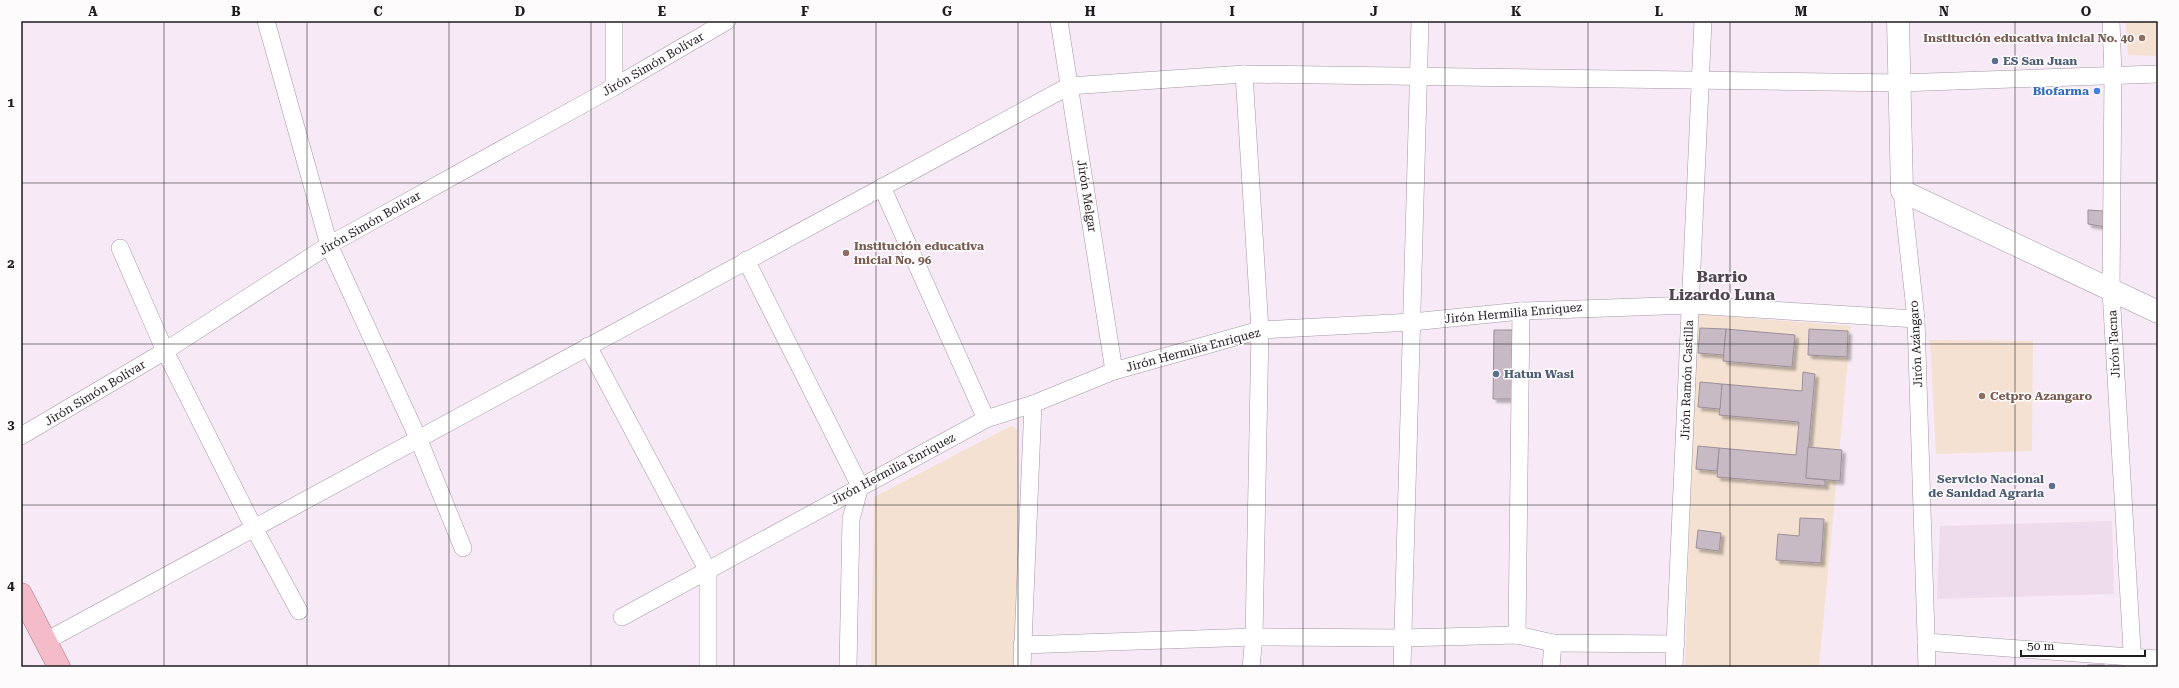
<svg xmlns="http://www.w3.org/2000/svg" width="2179" height="688" font-family="'Roboto Serif',serif">
<defs>
<filter id="shadow"><feDropShadow dx="3.5" dy="3.5" stdDeviation="1" flood-color="#0004"/></filter>
</defs>
<rect width="100%" height="100%" fill="#f7eaf6"/>
<path fill="#eedbec" d="M2112,521L2114,594L1937,599L1940,526Z"/>
<g fill="#f4e1d1">
<path d="M2126,21H2158V56L2128,55Z"/>
<path d="M1696,314L1851,326L1819,667L1685,665Z"/>
<path d="M1930,340L2033,341L2032,451L1936,454Z"/>
<path d="M1011,426L1018,430V667H871L874,497Z"/>
</g>
<g fill="#c7bac5" stroke="#9c8f99" filter="url(#shadow)">
<path d="M2088,210L2104,211L2106,227L2088,224Z"/>
<path d="M1700,328L1726,329L1724,355L1698,353Z"/>
<path d="M1726,329L1795,335L1792,367L1723,361Z"/>
<path d="M1809,329L1848,331L1847,357L1808,355Z"/>
<path d="M1494,330H1516L1515,399H1493Z"/>
<path d="M1803,372L1815,374L1806,478L1825,480V486L1717,477L1719,448L1796,455L1799,422L1719,415L1722,384L1802,391Z"/>
<path d="M1700,382L1722,384L1720,409L1698,407Z"/>
<path d="M1698,446L1719,448L1717,471L1696,469Z"/>
<path d="M1808,447L1842,450L1840,481L1806,478Z"/>
<path d="M1800,518L1824,519L1821,563L1776,560L1778,534L1799,536Z"/>
<path d="M1698,530L1721,533L1719,551L1696,548Z"/>
<rect x="2088" y="665" width="16" height="2"/>
</g>
<g fill="none" stroke-linecap="round" stroke-linejoin="round">
<defs>
<g id="minor">
<path d="M266,21L329,245L418,438L463,548"/>
<path d="M1059,21L1114,371"/>
<path d="M2111,21L2113,75L2111,291L2133,667"/>
<path d="M1244,74L1260,330L1254,637L1251,667"/>
<path d="M614,87V21"/>
<path d="M882,187L986,419"/>
<path d="M1902,191L1916,319L1927,667"/>
<path d="M120,248L165,351L254,528L299,611"/>
<path d="M746,260L860,486L851,519L848,667"/>
<path d="M588,346L708,571V667"/>
<path d="M21,436L165,351L329,245L614,87L727,21"/>
<path d="M622,617L986,419L1033,404L1114,371L1260,330L1412,322L1521,311L1691,305L1916,319"/>
<path d="M1517,635L1521,311"/>
<path d="M46,641L1069,86L1244,74L1899,83L2158,74"/>
<path d="M1926,642L2158,659"/>
<path d="M1022,645L1254,637L1403,638L1517,635L1553,643L1676,644"/>
<path d="M1022,667L1033,404"/>
<path d="M1402,667L1420,21"/>
<path d="M1551,667L1553,643"/>
<path d="M1674,667L1703,21"/>
</g>
<path id="tertiary" d="M1898,21L1902,191L2158,312"/>
<path id="trunk" d="M21,594L59,667"/>
</defs>
<use href="#minor" stroke="#a498a3" stroke-width="18"/>
<use href="#tertiary" stroke="#a498a3" stroke-width="23"/>
<use href="#trunk" stroke="#a87984" stroke-width="23"/>
<use href="#minor" stroke="#fff" stroke-width="17"/>
<use href="#tertiary" stroke="#fff" stroke-width="22"/>
<use href="#trunk" stroke="#f4bcc8" stroke-width="22"/>
</g>
<path fill="none" stroke="#1f1b1f" stroke-width="1" stroke-opacity="0.55" d="M164,21V667M307,21V667M449,21V667M591,21V667M734,21V667M876,21V667M1018,21V667M1161,21V667M1303,21V667M1445,21V667M1588,21V667M1730,21V667M1872,21V667M2015,21V667M21,183H2158M21,344H2158M21,505H2158"/>
<g fill="#8d6e63" stroke="#fefbfd" stroke-width="1.5">
<circle cx="2142" cy="38" r="4"/>
<circle cx="846" cy="253" r="4"/>
<circle cx="1982" cy="396" r="4"/>
</g>
<g fill="#5c6f8a" stroke="#fefbfd" stroke-width="1.5">
<circle cx="1995" cy="61" r="4"/>
<circle cx="1496" cy="374" r="4"/>
<circle cx="2052" cy="486" r="4"/>
</g>
<circle fill="#3f7fe0" stroke="#fefbfd" stroke-width="1.5" cx="2097" cy="91" r="4"/>
<g text-anchor="middle" dominant-baseline="central" stroke-width="3" stroke-linejoin="round" paint-order="stroke">
<g font-size="12" font-weight="bold" fill="#785e54" stroke="#fefbfd" text-anchor="start">
<text x="2134" y="38" text-anchor="end">Institución educativa inicial No. 40</text>
<text x="854" y="246">Institución educativa<tspan x="854" dy="14">inicial No. 96</tspan></text>
<text x="1990" y="396">Cetpro Azangaro</text>
</g>
<g font-size="12" font-weight="bold" fill="#4e5e75" stroke="#fefbfd" text-anchor="start">
<text x="2003" y="61">ES San Juan</text>
<text x="1504" y="374">Hatun Wasi</text>
<text x="2044" y="479" text-anchor="end">Servicio Nacional<tspan x="2044" dy="14">de Sanidad Agraria</tspan></text>
</g>
<g font-size="12" fill="#1f1b1f" stroke="#fefbfd">
<text transform="translate(653 64) rotate(-30)">Jirón Simón Bolívar</text>
<text transform="translate(1087 196) rotate(81)">Jirón Melgar</text>
<text transform="translate(370 223) rotate(-30)">Jirón Simón Bolívar</text>
<text transform="translate(1513 313) rotate(-5)">Jirón Hermilia Enriquez</text>
<text transform="translate(1916 344) rotate(-93)">Jirón Azángaro</text>
<text transform="translate(2114 344) rotate(-93)">Jirón Tacna</text>
<text transform="translate(1193 350) rotate(-15)">Jirón Hermilia Enriquez</text>
<text transform="translate(1687 380) rotate(-88)">Jirón Ramón Castilla</text>
<text transform="translate(95 393) rotate(-31)">Jirón Simón Bolívar</text>
<text transform="translate(893 469) rotate(-28)">Jirón Hermilia Enriquez</text>
</g>
<g font-size="12" font-weight="bold" fill="#366cbe" stroke="#fefbfd" text-anchor="end">
<text x="2089" y="91">Biofarma</text>
</g>
<g font-size="16" font-weight="bold" fill="#50454f" stroke="#fefbfd">
<text x="1722" y="276">Barrio<tspan x="1722" dy="18">Lizardo Luna</tspan></text>
</g>
</g>
<rect width="2179" height="688" fill="none" stroke="#fefbfd" stroke-width="44"/>
<path d="M2021 650v6h124v-6" fill="none" stroke="#1f1b1f" stroke-width="2"/>
<text x="2027" y="650" font-size="12" fill="#1f1b1f" stroke="#fefbfd" stroke-width="3" paint-order="stroke">50 m</text>
<rect x="22" y="22" width="2135" height="644" fill="none" stroke="#1f1b1f" stroke-width="1.5"/>
<g font-size="13" text-anchor="middle" font-weight="bold" fill="#1f1b1f">
<text x="93" y="16">A</text>
<text x="236" y="16">B</text>
<text x="378" y="16">C</text>
<text x="520" y="16">D</text>
<text x="662" y="16">E</text>
<text x="805" y="16">F</text>
<text x="947" y="16">G</text>
<text x="1090" y="16">H</text>
<text x="1232" y="16">I</text>
<text x="1374" y="16">J</text>
<text x="1516" y="16">K</text>
<text x="1659" y="16">L</text>
<text x="1801" y="16">M</text>
<text x="1944" y="16">N</text>
<text x="2086" y="16">O</text>
<text x="11" y="107">1</text>
<text x="11" y="268">2</text>
<text x="11" y="429">3</text>
<text x="11" y="590">4</text>
</g>
</svg>
